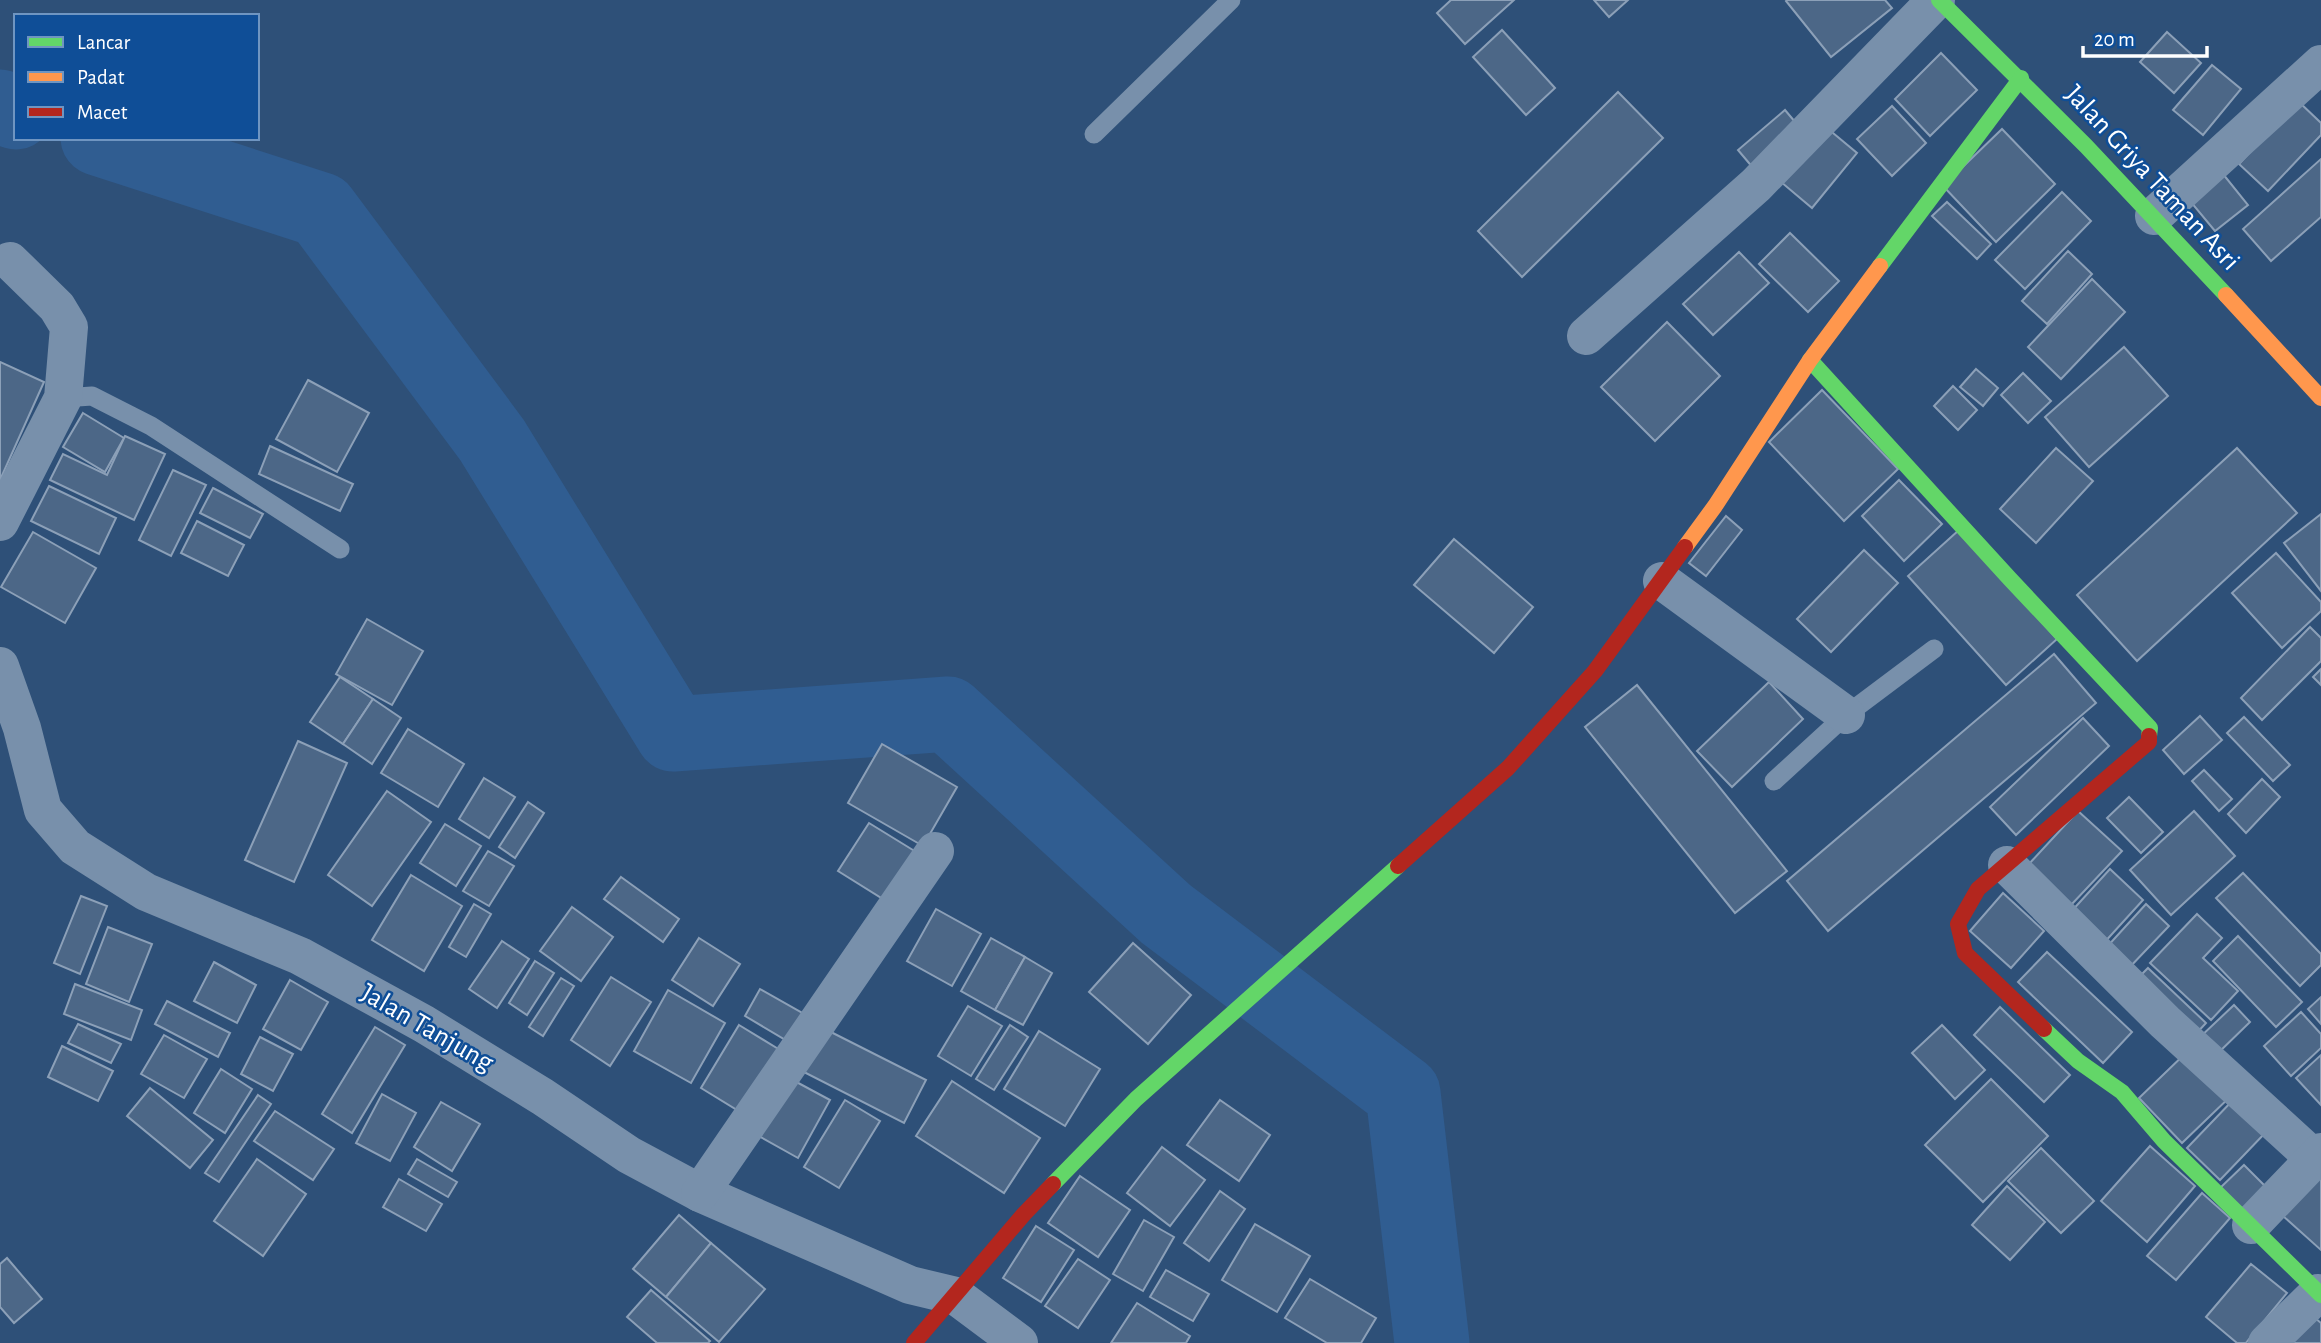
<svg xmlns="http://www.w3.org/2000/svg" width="2321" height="1343" font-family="'Alegreya Sans',sans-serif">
<rect width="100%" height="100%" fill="#2e5078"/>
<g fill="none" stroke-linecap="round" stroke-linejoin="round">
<g stroke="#305d91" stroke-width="75">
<path d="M0,107L16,112"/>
<path d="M98,138L321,210L492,440L673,734L948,714L1166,914L1403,1093L1432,1343"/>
</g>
</g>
<g fill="#4c6787" stroke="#8ca0b8" stroke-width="2">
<path d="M1451,0H1514L1465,44L1437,13Z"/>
<path d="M1594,0H1628L1609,17Z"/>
<path d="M1787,0H1885L1892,8L1831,57L1786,1Z"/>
<path d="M1502,30L1555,88L1526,115L1473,57Z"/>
<path d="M2167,32L2201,63L2174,93L2140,62Z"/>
<path d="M1941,53L1977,90L1930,136L1895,99Z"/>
<path d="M2212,65L2241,89L2203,135L2173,110Z"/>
<path d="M1618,92L1663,138L1522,277L1478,231Z"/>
<path d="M2298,101L2321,123V135L2268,191L2239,164Z"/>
<path d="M1892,106L1926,143L1892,176L1857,139Z"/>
<path d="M1785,110L1801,129L1754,169L1738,150Z"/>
<path d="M1827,128L1857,153L1812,208L1781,182Z"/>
<path d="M2002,129L2055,184L1996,242L1943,186Z"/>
<path d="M2321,159V217L2271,261L2243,229Z"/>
<path d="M2223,174L2248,205L2215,231L2190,201Z"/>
<path d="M2062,192L2091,221L2025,289L1995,260Z"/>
<path d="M1947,202L1991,244L1977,259L1932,216Z"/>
<path d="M1790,233L1839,281L1808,312L1759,264Z"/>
<path d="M2068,251L2092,274L2047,324L2022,301Z"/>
<path d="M1739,252L1769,283L1713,335L1683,304Z"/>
<path d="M2092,279L2125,312L2061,379L2028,347Z"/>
<path d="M1667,322L1720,376L1655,441L1601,387Z"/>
<path d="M2124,347L2168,396L2089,467L2045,417Z"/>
<path d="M0,362L44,382L0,480Z"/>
<path d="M1976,369L1998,388L1983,406L1960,387Z"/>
<path d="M2023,373L2051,401L2028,423L2001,395Z"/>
<path d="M308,380L369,413L337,472L276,439Z"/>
<path d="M1953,386L1977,410L1958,430L1934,406Z"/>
<path d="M1822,390L1898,469L1844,521L1769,442Z"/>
<path d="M83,413L124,438L105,472L63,447Z"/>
<path d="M125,436L165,454L134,520L50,480L63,454L107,475Z"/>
<path d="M270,446L353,484L340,511L259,474Z"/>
<path d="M2056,448L2093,481L2036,543L2000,509Z"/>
<path d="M2237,448L2297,513L2137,661L2077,595Z"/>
<path d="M173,470L206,485L171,556L139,540Z"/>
<path d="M1899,480L1942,524L1904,561L1862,516Z"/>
<path d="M49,486L116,518L99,554L31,521Z"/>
<path d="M213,488L263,514L250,538L200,513Z"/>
<path d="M2321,514V591L2284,543Z"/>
<path d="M1726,516L1742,530L1706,576L1689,563Z"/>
<path d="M197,521L244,545L228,576L181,553Z"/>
<path d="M1959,530L2057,639L2006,685L1908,576Z"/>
<path d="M33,532L96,568L65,623L1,587Z"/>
<path d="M1454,539L1533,607L1494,653L1414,585Z"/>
<path d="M1864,550L1898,583L1831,652L1797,619Z"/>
<path d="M2276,553L2321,602V611L2282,648L2232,593Z"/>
<path d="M367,619L423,651L392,705L336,674Z"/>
<path d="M2310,627L2321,638V661L2262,720L2241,698Z"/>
<path d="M2054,654L2096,703L1828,931L1787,881Z"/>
<path d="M2321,669V685L2313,677Z"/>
<path d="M340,677L373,699L343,744L310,722Z"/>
<path d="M1769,682L1803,719L1732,787L1697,751Z"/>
<path d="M1637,685L1787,871L1735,913L1585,727Z"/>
<path d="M373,699L401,718L372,764L343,744Z"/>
<path d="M2200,716L2222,740L2184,774L2163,750Z"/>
<path d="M2244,717L2290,765L2273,781L2227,733Z"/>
<path d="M2083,718L2109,746L2016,835L1990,807Z"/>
<path d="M408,729L464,764L438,807L381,773Z"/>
<path d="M298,741L347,763L294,882L245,860Z"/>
<path d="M882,744L957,787L923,846L848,803Z"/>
<path d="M2204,770L2232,799L2219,811L2192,781Z"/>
<path d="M484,778L515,797L489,838L459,819Z"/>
<path d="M2262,779L2280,797L2246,833L2228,814Z"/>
<path d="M387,791L431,822L372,906L328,875Z"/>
<path d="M2129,797L2163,832L2141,853L2107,818Z"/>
<path d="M528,802L544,813L515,858L499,847Z"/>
<path d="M2078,811L2122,851L2071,905L2028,865Z"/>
<path d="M2194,811L2235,856L2171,915L2130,870Z"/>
<path d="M869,823L921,855L891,904L838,871Z"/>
<path d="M445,824L481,846L456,886L420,863Z"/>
<path d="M488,851L514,866L489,906L463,891Z"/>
<path d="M2110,869L2143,900L2102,945L2069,914Z"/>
<path d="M2243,873L2321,954V965L2300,986L2216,898Z"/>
<path d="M411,875L462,906L424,971L372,940Z"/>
<path d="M621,877L679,919L663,942L604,899Z"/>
<path d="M2003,893L2044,931L2011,968L1970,931Z"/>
<path d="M81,896L107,906L80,974L54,963Z"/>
<path d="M474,904L491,914L466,957L449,947Z"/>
<path d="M2146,904L2169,926L2127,970L2105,949Z"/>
<path d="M572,907L613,937L581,981L540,951Z"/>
<path d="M936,909L981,934L952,986L907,961Z"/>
<path d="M2197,914L2222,938L2203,958L2238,991L2211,1020L2150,963Z"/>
<path d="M108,927L152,944L129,1002L86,984Z"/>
<path d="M2238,936L2302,1002L2276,1027L2213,961Z"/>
<path d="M699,938L740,964L713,1006L672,980Z"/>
<path d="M991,938L1025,957L995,1010L961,991Z"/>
<path d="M502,941L529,959L497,1008L469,989Z"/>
<path d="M1133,943L1191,995L1148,1044L1089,992Z"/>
<path d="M2047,952L2132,1032L2103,1063L2018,982Z"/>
<path d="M1025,957L1052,973L1023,1025L995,1010Z"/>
<path d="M535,961L554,973L527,1015L509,1003Z"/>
<path d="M214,962L256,985L237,1023L194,1001Z"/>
<path d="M2148,968L2206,1023L2193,1037L2135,981Z"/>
<path d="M611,977L651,1002L610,1066L571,1040Z"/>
<path d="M561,978L574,986L543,1036L529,1027Z"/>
<path d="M290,980L328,1002L301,1050L263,1029Z"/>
<path d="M75,984L142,1010L131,1040L64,1014Z"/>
<path d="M760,989L804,1014L789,1042L745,1016Z"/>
<path d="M668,990L725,1023L691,1083L634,1051Z"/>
<path d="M2321,997V1024L2308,1009Z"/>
<path d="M167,1001L230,1033L218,1057L155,1024Z"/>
<path d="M2234,1005L2250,1022L2216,1055L2199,1038Z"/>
<path d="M968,1006L1002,1026L971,1076L938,1056Z"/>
<path d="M2000,1007L2070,1075L2044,1102L1974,1035Z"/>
<path d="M2301,1012L2321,1034V1048L2291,1076L2264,1046Z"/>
<path d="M78,1024L121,1044L111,1063L68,1043Z"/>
<path d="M739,1025L780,1050L742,1113L701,1088Z"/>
<path d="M817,1025L926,1080L904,1123L796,1068Z"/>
<path d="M1010,1025L1028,1037L994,1090L976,1079Z"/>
<path d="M1942,1025L1985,1070L1955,1099L1912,1053Z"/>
<path d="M375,1027L405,1045L352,1133L322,1114Z"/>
<path d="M1039,1031L1100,1069L1065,1126L1004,1089Z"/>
<path d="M164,1035L207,1059L184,1098L141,1074Z"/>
<path d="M260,1037L293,1054L273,1091L241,1074Z"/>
<path d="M62,1046L113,1071L98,1101L48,1077Z"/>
<path d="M2190,1049L2233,1094L2182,1143L2139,1098Z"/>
<path d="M2321,1055V1105L2296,1078Z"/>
<path d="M221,1069L252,1089L225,1133L194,1113Z"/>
<path d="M789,1078L830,1100L798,1158L757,1135Z"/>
<path d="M1991,1079L2048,1136L1983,1202L1925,1145Z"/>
<path d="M952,1081L1040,1138L1004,1193L916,1136Z"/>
<path d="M150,1088L213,1140L190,1168L127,1116Z"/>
<path d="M382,1094L416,1113L390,1161L356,1143Z"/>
<path d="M258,1095L271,1104L219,1182L205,1173Z"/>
<path d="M2234,1099L2267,1131L2220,1180L2187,1148Z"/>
<path d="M845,1100L880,1121L839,1188L804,1167Z"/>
<path d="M1220,1100L1270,1135L1239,1181L1187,1145Z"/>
<path d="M441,1102L480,1124L452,1171L414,1147Z"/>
<path d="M275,1111L334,1149L313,1180L254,1141Z"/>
<path d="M2150,1146L2195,1186L2147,1242L2101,1201Z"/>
<path d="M1162,1147L1205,1180L1170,1226L1127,1193Z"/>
<path d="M2041,1148L2094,1201L2061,1233L2008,1181Z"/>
<path d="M257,1159L306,1194L263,1256L214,1221Z"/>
<path d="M417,1159L457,1182L448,1197L408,1174Z"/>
<path d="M2244,1165L2269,1190L2244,1213L2220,1188Z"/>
<path d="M2321,1174V1250L2283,1216Z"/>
<path d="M1080,1176L1130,1210L1098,1257L1048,1223Z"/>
<path d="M399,1179L442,1204L426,1231L383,1207Z"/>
<path d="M2007,1186L2045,1222L2010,1260L1972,1225Z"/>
<path d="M1220,1191L1245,1209L1209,1261L1184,1243Z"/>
<path d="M2202,1193L2230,1218L2176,1280L2147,1256Z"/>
<path d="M679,1215L711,1243L666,1297L633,1269Z"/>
<path d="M1144,1220L1174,1237L1143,1291L1113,1274Z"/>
<path d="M1255,1224L1310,1256L1277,1312L1222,1280Z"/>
<path d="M1036,1226L1074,1250L1041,1302L1003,1278Z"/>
<path d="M711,1243L765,1289L719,1342L666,1297Z"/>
<path d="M7,1258L42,1299L14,1323L0,1307V1264Z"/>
<path d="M1078,1259L1110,1280L1078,1328L1045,1306Z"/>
<path d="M2251,1264L2287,1293L2246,1343H2237L2206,1317Z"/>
<path d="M1166,1270L1209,1294L1193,1321L1150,1297Z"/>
<path d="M1310,1279L1376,1318L1361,1343H1327L1285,1318Z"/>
<path d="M651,1290L710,1341L708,1343H657L627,1317Z"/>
<path d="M1137,1303L1190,1336L1186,1343H1111Z"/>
<path d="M2309,1313L2321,1323V1343H2284Z"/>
</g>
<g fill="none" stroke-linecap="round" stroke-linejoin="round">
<g stroke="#7890ab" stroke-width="19">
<path d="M1094,134L1231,0"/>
<path d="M63,398L92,396L151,426L340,549"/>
<path d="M1774,781L1846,715L1934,649"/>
</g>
<g stroke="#7890ab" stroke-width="38">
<path d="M2154,216L2321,64"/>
<path d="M1586,336L1756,185L1936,0"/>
<path d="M0,522L63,398L69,327L57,307L10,261"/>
<path d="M1662,581L1846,715"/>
<path d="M0,666L22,728L43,810L75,847L146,892L300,956L424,1024L543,1097L629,1155L700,1193L910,1285L956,1296L1019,1343"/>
<path d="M2007,865L2165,1022L2315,1159"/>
<path d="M700,1193L935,851"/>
<path d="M2251,1225L2321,1152"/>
<path d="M2267,1343L2318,1293"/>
</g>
<g stroke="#63d668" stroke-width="16">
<path d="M1939,0L2086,146L2226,295"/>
<path d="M1880,266L2021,78"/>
<path d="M1810,360L2010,579L2150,728L2149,736"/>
<path d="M2044,1029L2078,1061L2122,1092L2164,1141L2321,1295"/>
<path d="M1053,1184L1136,1099L1398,866"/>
</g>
<g stroke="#ff974d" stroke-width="16">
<path d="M2226,295L2321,398"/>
<path d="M1685,547L1715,506L1810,360L1880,266"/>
</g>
<g stroke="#b3261e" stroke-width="16">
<path d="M1398,866L1508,768L1595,671L1685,547"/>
<path d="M2044,1029L1965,953L1958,924L1978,889L2149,742V736"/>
<path d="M914,1343L1024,1214L1053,1184"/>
</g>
</g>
<g text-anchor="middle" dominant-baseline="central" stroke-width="5" stroke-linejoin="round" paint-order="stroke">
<g font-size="28" fill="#fff" stroke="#0f4e97">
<text transform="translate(2152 178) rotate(47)">Jalan Griya Taman Asri</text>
<text transform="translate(427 1028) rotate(30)">Jalan Tanjung</text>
</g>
</g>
<rect x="14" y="14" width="245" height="126" fill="#0f4e97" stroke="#6f95c1" stroke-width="2"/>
<rect x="28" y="37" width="35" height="10" fill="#63d668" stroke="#6f95c1" stroke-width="2"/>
<text x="77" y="49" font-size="21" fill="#ffffff">Lancar</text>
<rect x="28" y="72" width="35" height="10" fill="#ff974d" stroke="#6f95c1" stroke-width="2"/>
<text x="77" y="84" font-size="21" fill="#ffffff">Padat</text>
<rect x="28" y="107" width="35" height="10" fill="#b3261e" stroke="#6f95c1" stroke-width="2"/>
<text x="77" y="119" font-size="21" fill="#ffffff">Macet</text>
<path d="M2083 46v10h124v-10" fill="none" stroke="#ffffff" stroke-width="3.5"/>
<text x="2094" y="46" font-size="21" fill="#ffffff" stroke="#0f4e97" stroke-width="5" paint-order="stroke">20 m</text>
</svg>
